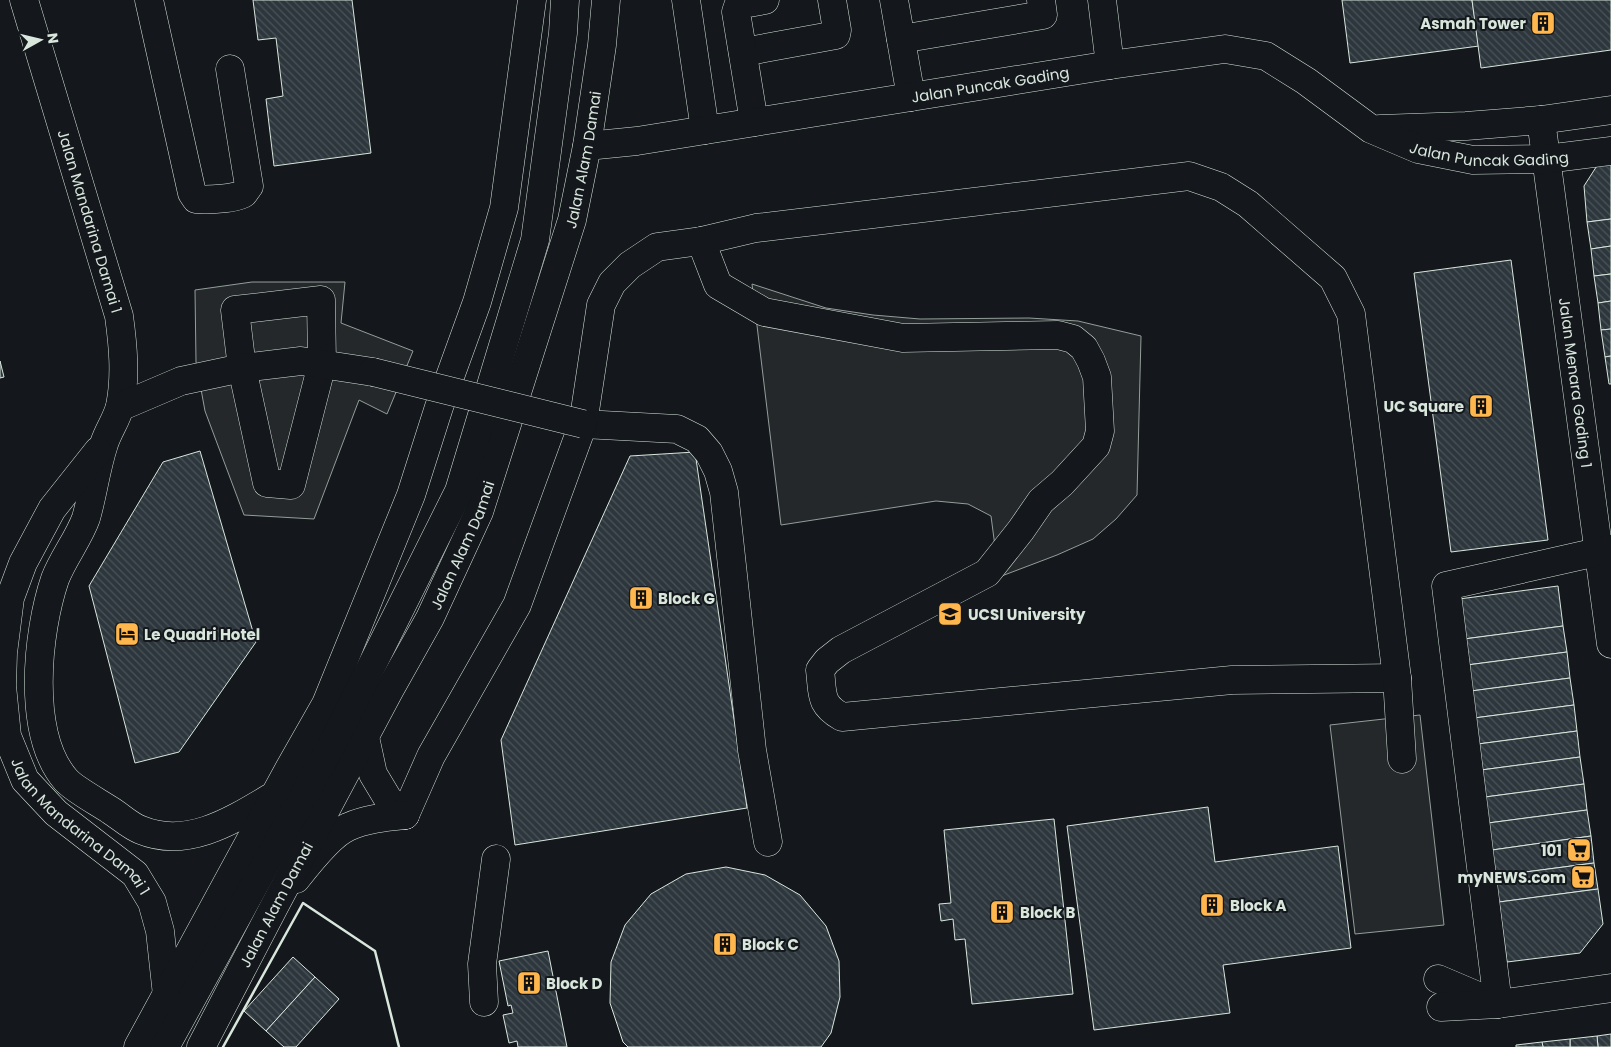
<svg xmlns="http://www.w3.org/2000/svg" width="1611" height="1047" font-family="Poppins,sans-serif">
<defs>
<pattern id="building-back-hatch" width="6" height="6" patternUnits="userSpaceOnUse" patternTransform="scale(1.25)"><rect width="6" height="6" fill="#2c363c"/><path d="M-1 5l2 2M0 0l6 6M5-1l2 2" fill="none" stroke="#4a5358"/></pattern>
</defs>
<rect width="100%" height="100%" fill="#14181c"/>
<g fill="#24282b" stroke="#939e99">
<path d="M252,282H345L341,323L413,351L387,414L359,400L314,519L244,515L205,411L196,362L195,290Z"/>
<path d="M752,284L826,308L873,315L920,319L1029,318L1078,321L1141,336L1137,495L1116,519L1093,539L1057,555L999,577L991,516L968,504L936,501L781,525Z"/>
<path d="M1420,715L1444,925L1355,934L1330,725Z"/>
</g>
<g fill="url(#building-back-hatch)" stroke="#d8e6dc">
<path d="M253,0H352L371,153L274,166L266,99L283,96L276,38L258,40Z"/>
<path d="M1342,0H1472L1479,46L1350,63Z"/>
<path d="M1472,0H1611V50L1481,68Z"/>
<path d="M1611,160V219L1587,222L1584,186L1600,161Z"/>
<path d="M1611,219V246L1591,249L1587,222Z"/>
<path d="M1611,246V274L1594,276L1591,249Z"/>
<path d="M1511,260L1548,540L1451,552L1414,273Z"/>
<path d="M1611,274V301L1598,303L1594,276Z"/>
<path d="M1611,301V329L1601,330L1598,303Z"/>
<path d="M1611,329V356L1605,357L1601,330Z"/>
<path d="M1611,356V384H1609L1605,357Z"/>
<path d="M0,361L4,377L0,378Z"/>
<path d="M200,451L256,642L179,752L135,763L89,586L163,462Z"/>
<path d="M695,452L747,808L515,845L501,740L630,456Z"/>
<path d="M1558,586L1563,626L1464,639L1459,599Z"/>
<path d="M1563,626L1567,652L1467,665L1464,639Z"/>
<path d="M1567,652L1570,678L1471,691L1467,665Z"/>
<path d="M1570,678L1574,705L1474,718L1471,691Z"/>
<path d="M1574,705L1577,731L1478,744L1474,718Z"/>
<path d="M1577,731L1580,757L1481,770L1478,744Z"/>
<path d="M1580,757L1584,784L1485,797L1481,770Z"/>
<path d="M1584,784L1587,810L1488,823L1485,797Z"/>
<path d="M1208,807L1215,862L1338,846L1351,948L1223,965L1230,1013L1094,1030L1067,826Z"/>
<path d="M1587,810L1591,836L1492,850L1488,823Z"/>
<path d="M1054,819L1073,994L972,1004L965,939L955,940L953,919L941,921L939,904L951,903L944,830Z"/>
<path d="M1591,836L1594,863L1495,876L1492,850Z"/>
<path d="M1594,863L1598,889L1499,902L1495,876Z"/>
<path d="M726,867L765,875L800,895L826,926L839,961L840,997L831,1033L821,1047H628L623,1042L610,1003L611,962L625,925L651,894L686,874Z"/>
<path d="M1598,889L1603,924L1580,953L1507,962L1499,902Z"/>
<path d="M548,951L567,1047H518L517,1041L509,1043L503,1015L513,1013L511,1005L508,1006L499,961Z"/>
<path d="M293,957L315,977L266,1031L244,1011Z"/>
<path d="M315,977L339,999L296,1047H284L266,1031Z"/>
<path d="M1611,1034V1047H1598L1597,1036Z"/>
<path d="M1597,1036L1598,1047H1570V1039Z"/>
<path d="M1570,1039V1047H1543L1542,1042Z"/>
<path d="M1542,1042L1543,1047H1516V1045Z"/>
</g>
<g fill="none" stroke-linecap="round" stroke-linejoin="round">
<defs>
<g id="minor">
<path id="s1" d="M24,0L119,316C123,345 126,376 120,406C117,419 108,431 104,444C96,468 93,494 86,518C79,538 63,558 55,579C37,632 26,734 66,780C74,789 98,802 110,810C120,816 130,826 141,830C189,850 236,818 275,795"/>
<path d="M149,0L192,193L196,199C206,200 237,199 244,193C245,192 248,187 249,186L230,69"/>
<path d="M686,0L705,130"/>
<path d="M894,0L911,97"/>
<path d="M1102,0L1110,65"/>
<path d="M901,39L1043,15L1041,0"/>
<path d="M743,52L836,35L837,30L832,0"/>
<path id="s2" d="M1541,120L1611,644"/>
<path d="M754,122L736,12L738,6L743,4L765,0"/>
<path d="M1380,129L1466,126L1541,120L1611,110"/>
<path id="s3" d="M587,146L637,141L1110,65L1225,49L1266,56L1306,81L1371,129L1418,149L1473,160L1546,159L1611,151"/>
<path d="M701,241L718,285L764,312L903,338L1058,335L1073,339L1084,348L1091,361L1097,377L1100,431L1096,446L1062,483L1041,501L1021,530L987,573L841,650L827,661L820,670C823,694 819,704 842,717L1232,680L1397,678"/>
<path d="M321,300L322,364L291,485L267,483L242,368L235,310Z"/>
<path d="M120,407L181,381L242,368L301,361L373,372"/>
<path d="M583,424L677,429L697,439L709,453L718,471L724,492L752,750L768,842"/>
<path id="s4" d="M98,451L52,509L23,563L10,598L3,653L2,686L7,736L25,780L56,813L135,874L152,902L160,931L167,995"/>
<path d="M365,737L373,774L388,799L405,815"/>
<path d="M405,815L431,756L517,605L583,424L601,305L612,283L630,265L657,247L701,241L756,228L1189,176L1221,187L1248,204L1333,278L1351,314L1397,678L1402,759"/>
<path d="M296,879C307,865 331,834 348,827C366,819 386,817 405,815"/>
<path d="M1438,979L1492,1002"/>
<path d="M484,1002L482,964L496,859"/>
<path d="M1498,1004L1446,586L1611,549"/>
<path d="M1441,1007L1498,1004L1611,988"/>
</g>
<g id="major">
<path d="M138,1047L289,769L326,704L411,495L439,407L477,302L504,208L532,0"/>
<path id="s5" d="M201,1047L274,907L389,691L430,618L479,512L572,220L587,146L602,45L606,0"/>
</g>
<path id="highway" d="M165,1047L337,735L459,491L535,240L563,33L565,0"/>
</defs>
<use href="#minor" stroke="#d8e6dc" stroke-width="29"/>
<use href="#major" stroke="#d8e6dc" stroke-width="29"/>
<use href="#highway" stroke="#d8e6dc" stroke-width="29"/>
<use href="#minor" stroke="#14181c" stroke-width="28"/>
<use href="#major" stroke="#14181c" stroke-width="28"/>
<use href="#highway" stroke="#14181c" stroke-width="28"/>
<defs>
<path id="minor-bridge" d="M373,372L583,424"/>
</defs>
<use href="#minor-bridge" stroke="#d8e6dc" stroke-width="29" stroke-linecap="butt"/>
<use href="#minor-bridge" stroke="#14181c" stroke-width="28"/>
<path stroke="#d8e6dc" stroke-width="2.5" d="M223,1047L303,903L375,951L399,1047"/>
</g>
<defs>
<symbol id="building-square" viewBox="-11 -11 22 22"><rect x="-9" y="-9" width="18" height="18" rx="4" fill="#ffb74d" stroke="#14181c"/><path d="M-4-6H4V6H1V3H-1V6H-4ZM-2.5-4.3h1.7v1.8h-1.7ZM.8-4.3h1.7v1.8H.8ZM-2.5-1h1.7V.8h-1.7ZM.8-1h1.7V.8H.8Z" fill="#111"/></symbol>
<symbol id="university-square" viewBox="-11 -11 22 22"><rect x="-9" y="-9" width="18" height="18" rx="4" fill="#ffb74d" stroke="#14181c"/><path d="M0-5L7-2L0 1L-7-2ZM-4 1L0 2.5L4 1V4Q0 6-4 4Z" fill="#111"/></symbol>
<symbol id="hotel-square" viewBox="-11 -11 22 22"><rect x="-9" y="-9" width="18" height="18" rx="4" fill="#ffb74d" stroke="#14181c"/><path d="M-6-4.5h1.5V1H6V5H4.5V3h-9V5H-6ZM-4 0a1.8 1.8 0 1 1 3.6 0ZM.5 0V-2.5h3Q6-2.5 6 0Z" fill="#111"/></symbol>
<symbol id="supermarket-square" viewBox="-11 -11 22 22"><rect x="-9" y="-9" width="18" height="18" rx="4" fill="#ffb74d" stroke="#14181c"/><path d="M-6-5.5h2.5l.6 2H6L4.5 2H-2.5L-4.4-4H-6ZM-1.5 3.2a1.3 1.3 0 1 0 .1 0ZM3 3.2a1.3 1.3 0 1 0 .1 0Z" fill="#111"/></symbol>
</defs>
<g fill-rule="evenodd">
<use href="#building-square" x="1529" y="9" width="28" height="28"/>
<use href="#building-square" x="1467" y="392" width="28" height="28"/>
<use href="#building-square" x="627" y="584" width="28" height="28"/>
<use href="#university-square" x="936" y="600" width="28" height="28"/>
<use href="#hotel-square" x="113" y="620" width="28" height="28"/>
<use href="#supermarket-square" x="1565" y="836" width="28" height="28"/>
<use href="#supermarket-square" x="1569" y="863" width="28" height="28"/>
<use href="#building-square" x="1198" y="891" width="28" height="28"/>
<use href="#building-square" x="988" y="898" width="28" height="28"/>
<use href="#building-square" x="711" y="930" width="28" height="28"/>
<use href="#building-square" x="515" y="969" width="28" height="28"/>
</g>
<g text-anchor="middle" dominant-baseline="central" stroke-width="4" stroke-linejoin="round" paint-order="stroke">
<g font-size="15" font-weight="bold" fill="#d8e6dc" stroke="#14181c" text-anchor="start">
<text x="1526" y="23" text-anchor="end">Asmah Tower</text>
<text x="1464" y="406" text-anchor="end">UC Square</text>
<text x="658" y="598">Block G</text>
<text x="968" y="614">UCSI University</text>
<text x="144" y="634">Le Quadri Hotel</text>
<text x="1562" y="850" text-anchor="end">101</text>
<text x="1566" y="877" text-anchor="end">myNEWS.com</text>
<text x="1230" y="905">Block A</text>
<text x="1020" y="912">Block B</text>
<text x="742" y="944">Block C</text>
<text x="546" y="983">Block D</text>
</g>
<g font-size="15" fill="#d8e6dc" stroke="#14181c">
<text stroke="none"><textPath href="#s3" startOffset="408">Jalan Puncak Gading</textPath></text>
<text stroke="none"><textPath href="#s3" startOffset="938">Jalan Puncak Gading</textPath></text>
<text stroke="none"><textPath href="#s5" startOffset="971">Jalan Alam Damai</textPath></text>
<text stroke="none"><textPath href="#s1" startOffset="231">Jalan Mandarina Damai 1</textPath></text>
<text stroke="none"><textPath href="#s2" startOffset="265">Jalan Menara Gading 1</textPath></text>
<text stroke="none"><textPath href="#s5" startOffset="566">Jalan Alam Damai</textPath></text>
<text stroke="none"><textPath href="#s4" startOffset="431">Jalan Mandarina Damai 1</textPath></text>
<text stroke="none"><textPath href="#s5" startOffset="161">Jalan Alam Damai</textPath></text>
</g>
</g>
<g transform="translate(40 40) rotate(82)" stroke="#14181c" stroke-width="4" paint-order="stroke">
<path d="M0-4L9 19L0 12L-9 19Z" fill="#d8e6dc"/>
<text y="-8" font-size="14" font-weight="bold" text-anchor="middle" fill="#d8e6dc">N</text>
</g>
</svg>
